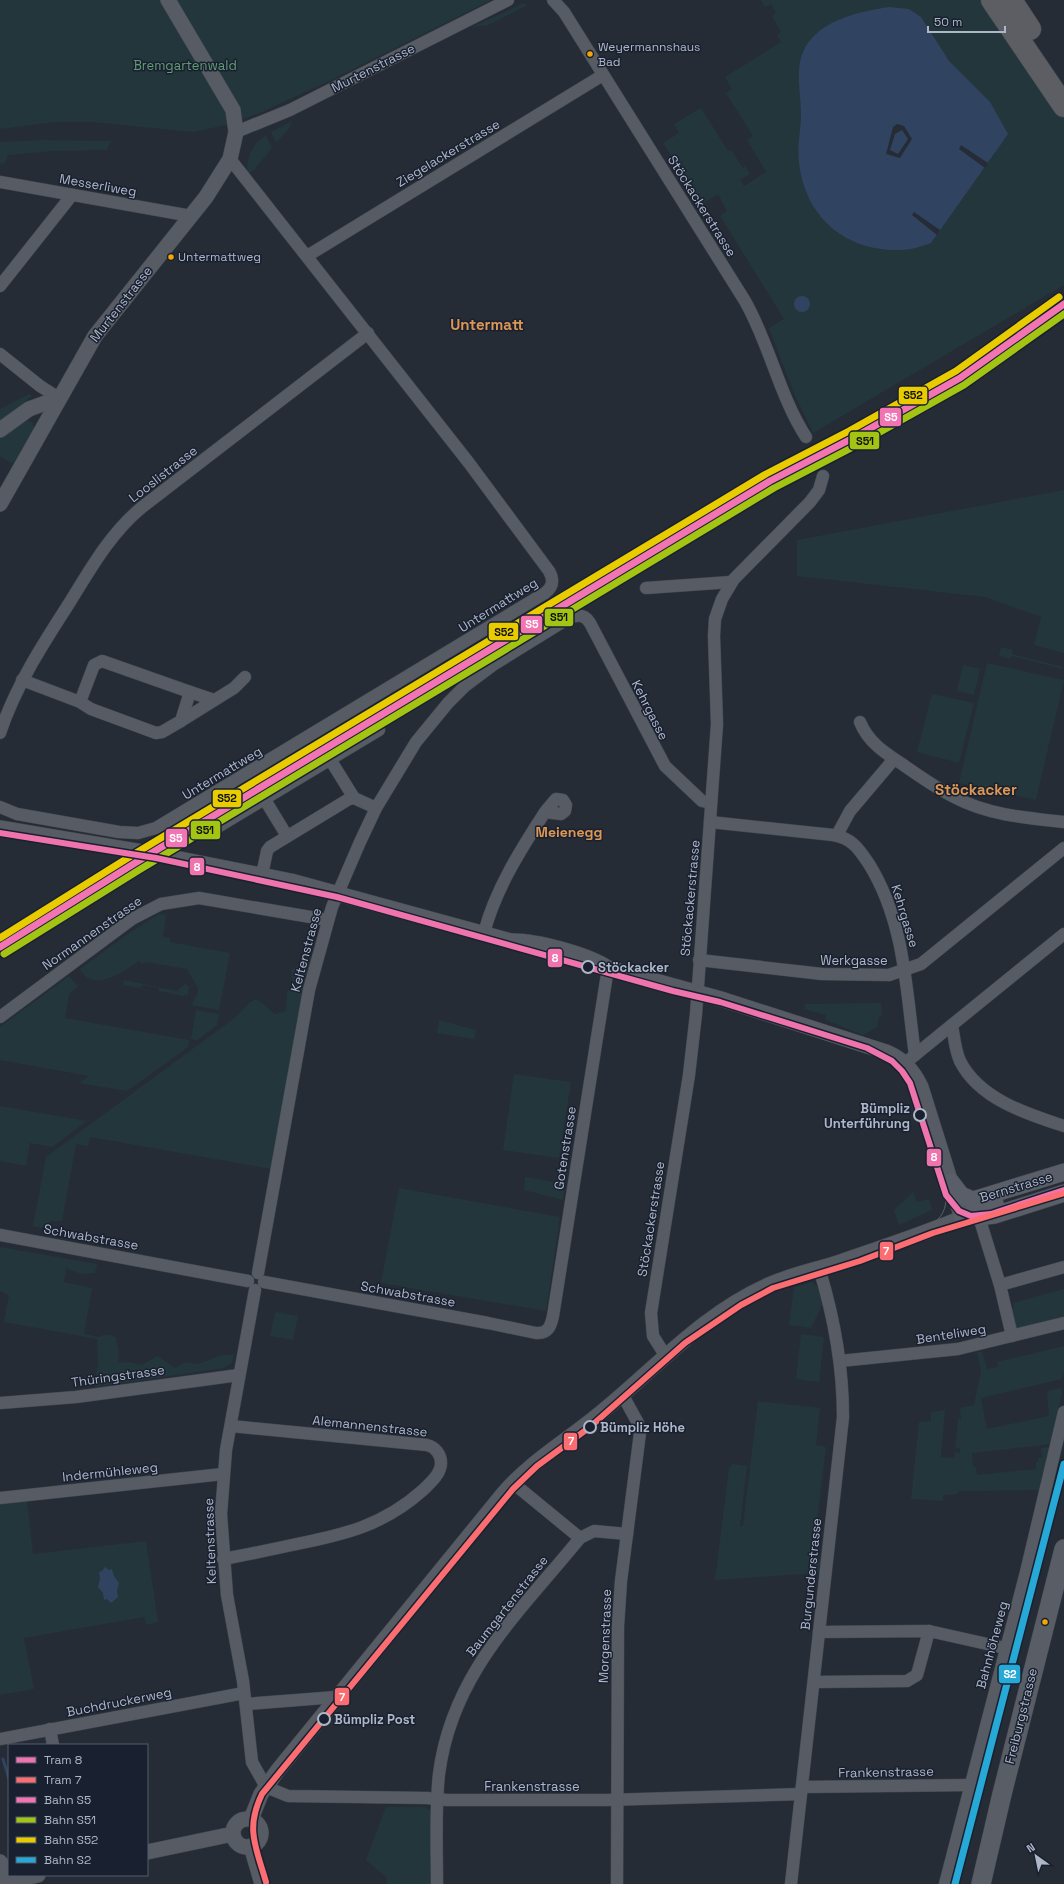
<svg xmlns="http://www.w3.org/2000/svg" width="1064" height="1884" font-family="'Space Grotesk',sans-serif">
<rect width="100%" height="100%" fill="#262c36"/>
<g fill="#23363c">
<path d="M0,0H491L331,80L262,112L226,125L193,132L94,122H55L0,129Z"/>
<path d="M761,0H987L1064,91V285L813,433L793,391L769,328L784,319L720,216L727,211L718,194L702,204L663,143L679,133L674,124L701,108L728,151L731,150L743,168L745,166L750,174L740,180L744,186L766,172L747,140L753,136L726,93L732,89L725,77L781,42L777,35L781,32L772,16L776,13L771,4L765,7Z"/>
<path d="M524,3L526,6L488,25L472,27Z"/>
<path d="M292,121L290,127L276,143L271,132Z"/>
<path d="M266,135L272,148L253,171L248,174C244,161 254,141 266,135Z"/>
<path d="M42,140L111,141L107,150L54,151L8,155L4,164L0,163V142Z"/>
<path d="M29,394L32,396L0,422V409Z"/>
<path d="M24,420L32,422L34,428L14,462L11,463L0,456V437Z"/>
<path d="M1064,490V653L1034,645L1041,617L985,597L797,576V540Z"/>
<path d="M1001,647L1013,650L1012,654L1063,667V669L1012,656L1011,659L999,656Z"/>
<path d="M987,663L1064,680L1036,800L959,783Z"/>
<path d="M963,665L980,669L974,695L957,691Z"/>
<path d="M932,694L974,703L959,763L917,752Z"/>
<path d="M159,914L166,915L163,937L170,938V942L230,953L219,1010L191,1005L197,995L198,988L187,969L145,962L142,964L139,961C124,971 93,994 80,969L125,936Z"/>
<path d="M313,955L271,1169L90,1137L88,1146L76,1144L62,1221H51L42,1228L33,1226L46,1157L236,1017L250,1002L257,999L275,1014L286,1011L287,992L293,984L291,970Z"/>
<path d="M69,976L78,986L69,994L65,1018L189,1040L188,1047L127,1091L79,1083L89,1076L0,1060V1027Z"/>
<path d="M124,980L177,991L185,984L189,987L188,995L183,996L159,991V988L142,985L141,988L123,985Z"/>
<path d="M881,1003L882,1016H879L877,1027L863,1035L826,1020V1015L804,1009L805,1004Z"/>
<path d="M196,1010L219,1014L217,1025L197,1040L191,1039Z"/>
<path d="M439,1020L476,1030L474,1039L437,1033Z"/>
<path d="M514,1074L571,1082L559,1158L503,1150Z"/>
<path d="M0,1106L87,1121L52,1147L30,1143L26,1166L0,1161Z"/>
<path d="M525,1177L565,1184L563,1200L524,1190Z"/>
<path d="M399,1188L560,1217L546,1311L381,1283Z"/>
<path d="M913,1192L917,1202L929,1199L932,1210L899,1225L894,1210Z"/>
<path d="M0,1247L97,1264L95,1273L81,1274L66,1268L64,1282L92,1288L84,1334L99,1337C105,1333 111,1334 116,1338L119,1352L118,1363L128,1362L142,1365L157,1356L175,1368L185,1362L198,1364L219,1356L234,1354L232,1363L224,1368L94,1387L98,1363L97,1339L4,1322L9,1295L0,1291Z"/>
<path d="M812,1282L818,1288L822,1305L811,1328L789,1325L794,1287Z"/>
<path d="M1064,1289V1320L1016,1330L1010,1309L1014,1308L1013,1303Z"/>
<path d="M275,1312L298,1316L293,1340L270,1336Z"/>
<path d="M801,1334L824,1337L819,1382L796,1379Z"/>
<path d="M1064,1346V1372L1062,1379L981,1398L987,1429L1049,1416L1047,1391L1061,1388L1062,1393L1051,1444L972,1453L973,1467H976L977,1475L1036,1469V1462L1039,1461L1038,1458L1042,1457L1041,1448L1050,1447L1039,1490L958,1491V1494L943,1495V1501L911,1499L919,1422L931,1421V1412L945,1410L941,1457L954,1458L955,1452L960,1453V1448H955L958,1419H961L960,1408L974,1405L981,1371L977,1352H982L987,1369L998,1367L997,1362Z"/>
<path d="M758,1401L820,1408L816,1445L826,1447L813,1557L820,1559L819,1573L715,1580L729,1468L733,1464L747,1466L740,1526H743Z"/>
<path d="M27,1501L33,1554L146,1541L158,1622L146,1625L144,1617L24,1638L34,1689L0,1695V1504Z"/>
<path d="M386,1807H424L432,1811L434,1884H387V1878L366,1860Z"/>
</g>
<g fill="#304361">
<path d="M889,7L909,9L921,17L949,61L990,102L1008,134L931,243C922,246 911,250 902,250C846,252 805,218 799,162C797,145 801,130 801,113C801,89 793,64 808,43C825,19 862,11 889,7Z"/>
<circle cx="802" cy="304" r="8"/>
<path d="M105,1567L109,1570L112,1569L114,1576L119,1583L117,1591L118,1597L111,1603L107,1599L104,1600L103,1593L98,1587L100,1579L99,1572L102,1571Z"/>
</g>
<g fill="#262c36" fill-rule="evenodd">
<path d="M897,124L904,126L912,139L900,158L886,154L893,127ZM902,130L908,139L898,154L890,150L895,134Z"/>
<path d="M961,145L988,163L985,168L959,149Z"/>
<path d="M914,212L940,230L937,235L912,215Z"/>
</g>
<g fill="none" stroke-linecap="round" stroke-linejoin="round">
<path stroke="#304361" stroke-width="3" d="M3,1759L9,1779"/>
<defs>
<g id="minor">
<path d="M553,0L564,12L745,301C770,345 779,395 806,437"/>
<path d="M236,132L290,110L508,0"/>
<path d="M0,182L191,216"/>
<path d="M307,256L603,75"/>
<path d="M0,286L72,195"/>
<path d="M0,354L40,386L59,398"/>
<path d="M646,588L731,582"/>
<path d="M22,680L80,702L91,709L156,733L162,732L181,721L190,692L102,661L94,665L80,702"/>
<path d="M190,692L214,700"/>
<path d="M181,721L234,688L245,677"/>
<path d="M860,722C868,742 885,753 902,764C919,776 936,788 954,797C988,815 1026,818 1064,822"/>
<path d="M0,733C16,685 43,644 70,602C91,568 110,534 141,508L368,333"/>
<path d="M328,756L354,798"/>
<path d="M262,795L287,836"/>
<path d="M0,807L17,814L119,832L138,833L156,828L545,593C553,587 554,580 549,571L469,463L230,159"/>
<path d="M710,822L833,835C852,838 859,849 869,864C905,922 906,990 915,1055"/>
<path d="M216,828L379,730"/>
<path d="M837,835L850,811L894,759"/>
<path d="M262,875L267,851L270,847L349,799L354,798L376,808"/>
<path d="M484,933C495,890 521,849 545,812L561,814L565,811L566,805L563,800L556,799L545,812"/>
<path d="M699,960L822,974L889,975L921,964L1064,848"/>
<path d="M0,1017L132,919L161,904L199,898L328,920"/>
<path d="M952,1025C954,1036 955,1050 960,1061C979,1099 1027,1114 1064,1126"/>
<path d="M910,1059L1064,934"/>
<path d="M979,1217L1000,1285L1012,1336"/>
<path d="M0,1235L248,1281"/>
<path d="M258,1273L309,990L332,907L360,842L376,808L416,742L448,703L465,686L493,665L569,618C578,614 585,615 590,623L665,766L702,801L711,803"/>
<path d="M264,1282L488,1323L536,1333C548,1334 551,1326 553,1316L608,968"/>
<path d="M1000,1285L1064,1267"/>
<path d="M255,1290L226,1450L221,1514L227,1595L243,1681L252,1762L266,1787L288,1796L427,1798L447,1800H607L801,1794"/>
<path d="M665,1355L653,1336L651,1313L689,1075L696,1014L717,724L714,636L715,619L722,599L734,579L810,502L819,490L823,476"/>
<path d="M840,1361L958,1349L1064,1323"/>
<path d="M0,1403L76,1397L239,1375"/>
<path d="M513,1483L580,1538"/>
<path d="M0,1498L223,1474"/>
<path d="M223,1559C246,1555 269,1550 292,1545C343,1535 383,1526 423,1490C430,1483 441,1474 441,1463C441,1454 435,1447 427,1445L231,1426"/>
<path d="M819,1632L929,1631L1005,1648"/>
<path d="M814,1682L907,1681L917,1675L929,1631"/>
<path d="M246,1704L336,1697"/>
<path d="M50,1729L53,1745"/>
<path d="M0,1739L244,1693"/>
<path d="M802,1787L970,1785"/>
<path d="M437,1884C437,1848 435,1810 439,1774C452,1673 519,1613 580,1538L594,1531L627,1534"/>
<path d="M617,1884L618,1626L621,1581L640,1433L638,1423L622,1394"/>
<path d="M791,1884L843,1417C843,1365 834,1317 819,1268"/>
<path d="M945,1884L1026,1572L1064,1412"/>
</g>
<g id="tertiary">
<path d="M0,430L29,409L59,398"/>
<path d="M0,504L95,336L206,197L230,159L236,132L233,110L168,0"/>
<path d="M0,828L160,855L291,881L511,941C535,940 589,955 608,968L721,999L886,1052C903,1059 913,1070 921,1087L962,1218C921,1235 879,1249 837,1263C815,1270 792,1275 771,1284C704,1313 658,1366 603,1411C570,1439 531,1461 503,1494L278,1770L261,1794L251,1819"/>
<circle cx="247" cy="1833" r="14"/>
<path d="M251,1846L262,1884"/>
<path d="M147,1852L233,1834"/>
<path d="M0,1862L9,1874"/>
<path d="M0,1883L38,1875"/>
</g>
<g id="secondary">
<path d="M951,1182L961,1195L973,1200L1064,1172"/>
<path d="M978,1217L995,1215L1064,1193"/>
<path d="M962,1218L995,1203"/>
</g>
<path id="primary" d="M981,1884L1002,1794L1064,1549"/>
<g id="motorway">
<path d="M992,0L1064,106"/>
<path d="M1011,0L1030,29"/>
</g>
</defs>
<use href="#minor" stroke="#42474e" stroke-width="13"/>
<use href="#tertiary" stroke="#42474e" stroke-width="16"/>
<use href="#secondary" stroke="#42474e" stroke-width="18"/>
<use href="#primary" stroke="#434852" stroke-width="20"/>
<use href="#motorway" stroke="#424751" stroke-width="23"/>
<use href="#minor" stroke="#565b64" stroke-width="12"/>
<use href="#tertiary" stroke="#565b64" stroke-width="15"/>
<use href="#secondary" stroke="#5a5e68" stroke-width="17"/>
<use href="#primary" stroke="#585d66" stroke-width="19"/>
<use href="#motorway" stroke="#5c5e63" stroke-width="22"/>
<g stroke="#5a5e67" stroke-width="1">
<path d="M930,1225C942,1219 947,1208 946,1195"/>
<path d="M940,1233C962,1219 963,1206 956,1183"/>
</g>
<defs>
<path id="rail" d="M695,518L765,476"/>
</defs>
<use href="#rail" stroke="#5a5e67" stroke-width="4.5"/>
<use href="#rail" stroke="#192130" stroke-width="3" stroke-dasharray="9" stroke-linecap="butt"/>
<defs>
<path id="rail-1" d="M0,947L135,863L770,481L853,438L960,378L1064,304"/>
<path id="rail-2" d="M4,954L139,870L774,488L857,445L964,385L1064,314"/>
<path id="rail-3" d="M0,938L131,856L766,474L849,431L956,371L1059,297"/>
<path id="rail-4" d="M955,1884L1064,1464"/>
</defs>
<use href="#rail-1" stroke="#192130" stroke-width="10"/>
<use href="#rail-2" stroke="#192130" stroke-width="10"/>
<use href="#rail-3" stroke="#192130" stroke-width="10"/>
<use href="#rail-4" stroke="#192130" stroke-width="10"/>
<use href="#rail-1" stroke="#f374b2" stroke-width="7"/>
<use href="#rail-2" stroke="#a3c413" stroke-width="7"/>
<use href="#rail-3" stroke="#e9cc00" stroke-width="7"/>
<use href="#rail-4" stroke="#26a9d7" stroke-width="7"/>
<defs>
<path id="tram-1" d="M0,833L156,858L337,897L673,991L720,1002L867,1048L892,1061L902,1071L910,1083L946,1195L959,1211L971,1216L991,1214L1064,1190"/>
<path id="tram-2" d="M266,1882C256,1847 245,1829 262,1794L513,1489L537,1466L590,1427L685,1343L741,1305L773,1288L860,1261L933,1233L1064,1193"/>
</defs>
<use href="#tram-1" stroke="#192130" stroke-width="9"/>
<use href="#tram-2" stroke="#192130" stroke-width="9"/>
<use href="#tram-1" stroke="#ef73ac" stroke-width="6"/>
<use href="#tram-2" stroke="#fb6d70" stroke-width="6"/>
</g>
<g fill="#f7a600" stroke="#192130" stroke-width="1.5">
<circle cx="590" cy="54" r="3.5"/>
<circle cx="171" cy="257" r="3.5"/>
<circle cx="1045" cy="1622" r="3.5"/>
</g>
<g fill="#192130" stroke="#aeb7c8" stroke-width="2">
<circle cx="588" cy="967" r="6"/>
<circle cx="920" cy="1115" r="6"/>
<circle cx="590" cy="1427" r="6"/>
<circle cx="324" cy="1719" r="6"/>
</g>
<g text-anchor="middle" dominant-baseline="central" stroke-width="3" stroke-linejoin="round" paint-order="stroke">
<g font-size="12" fill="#aeb7c8" stroke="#192130" text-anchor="start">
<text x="598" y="47">Weyermannshaus<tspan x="598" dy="15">Bad</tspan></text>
<text x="178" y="257">Untermattweg</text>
</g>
<g font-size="13" fill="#639b73" stroke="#192130">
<text x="185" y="65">Bremgartenwald</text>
</g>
<g font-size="13" fill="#aeb7c8" stroke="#192130">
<text transform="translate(373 68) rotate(-27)">Murtenstrasse</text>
<text transform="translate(448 153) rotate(-31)">Ziegelackerstrasse</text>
<text transform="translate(98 185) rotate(10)">Messerliweg</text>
<text transform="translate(702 206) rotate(58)">Stöckackerstrasse</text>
<text transform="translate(121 304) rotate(-52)">Murtenstrasse</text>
<text transform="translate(163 474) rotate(-38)">Looslistrasse</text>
<text transform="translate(498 605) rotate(-32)">Untermattweg</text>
<text transform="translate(650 710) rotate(63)">Kehrgasse</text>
<text transform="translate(222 773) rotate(-31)">Untermattweg</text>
<text transform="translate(690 898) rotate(-85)">Stöckackerstrasse</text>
<text transform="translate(905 916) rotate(73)">Kehrgasse</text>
<text transform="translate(92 933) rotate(-35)">Normannenstrasse</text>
<text transform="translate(306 950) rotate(-75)">Keltenstrasse</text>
<text x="854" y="960">Werkgasse</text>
<text transform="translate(565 1148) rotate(-81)">Gotenstrasse</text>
<text transform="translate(1016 1187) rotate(-17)">Bernstrasse</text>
<text transform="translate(651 1219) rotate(-81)">Stöckackerstrasse</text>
<text transform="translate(91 1237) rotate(10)">Schwabstrasse</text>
<text transform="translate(408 1294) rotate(10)">Schwabstrasse</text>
<text transform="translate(951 1334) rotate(-9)">Benteliweg</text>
<text transform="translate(118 1376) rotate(-8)">Thüringstrasse</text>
<text transform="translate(370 1426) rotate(6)">Alemannenstrasse</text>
<text transform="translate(110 1472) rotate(-6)">Indermühleweg</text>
<text transform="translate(210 1541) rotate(-92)">Keltenstrasse</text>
<text transform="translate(811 1574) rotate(-84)">Burgunderstrasse</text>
<text transform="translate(507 1606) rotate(-52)">Baumgartenstrasse</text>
<text transform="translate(605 1636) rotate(-88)">Morgenstrasse</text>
<text transform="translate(992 1645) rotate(-75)">Bahnhöheweg</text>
<text transform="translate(119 1702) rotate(-11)">Buchdruckerweg</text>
<text transform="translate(1021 1716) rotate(-76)">Freiburgstrasse</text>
<text transform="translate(886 1772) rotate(-1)">Frankenstrasse</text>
<text x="532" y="1786">Frankenstrasse</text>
</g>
<g font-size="13" font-weight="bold" fill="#aeb7c8" stroke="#192130" text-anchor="start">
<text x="598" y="967">Stöckacker</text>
<text x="910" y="1108" text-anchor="end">Bümpliz<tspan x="910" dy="15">Unterführung</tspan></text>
<text x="600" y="1427">Bümpliz Höhe</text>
<text x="334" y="1719">Bümpliz Post</text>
</g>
<g font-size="14" font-weight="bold" fill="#dd9754" stroke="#192130">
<text x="569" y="832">Meienegg</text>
</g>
<g font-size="15" font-weight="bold" fill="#dd9754" stroke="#192130">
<text x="487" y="324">Untermatt</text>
<text x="976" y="789">Stöckacker</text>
</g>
</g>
<g stroke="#192130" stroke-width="1.5">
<rect x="898" y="386" width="30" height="19" rx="4" fill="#e9cc00"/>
<rect x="879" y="407" width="23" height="20" rx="4" fill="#f374b2"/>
<rect x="849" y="431" width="31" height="19" rx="4" fill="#a3c413"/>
<rect x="544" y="608" width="30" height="19" rx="4" fill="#a3c413"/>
<rect x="520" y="615" width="23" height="19" rx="4" fill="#f374b2"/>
<rect x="488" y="622" width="31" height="19" rx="4" fill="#e9cc00"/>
<rect x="212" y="789" width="30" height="19" rx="4" fill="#e9cc00"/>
<rect x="190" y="820" width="31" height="20" rx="4" fill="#a3c413"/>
<rect x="165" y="828" width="23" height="20" rx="4" fill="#f374b2"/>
<rect x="189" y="857" width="16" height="19" rx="4" fill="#ef73ac"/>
<rect x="547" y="948" width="16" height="20" rx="4" fill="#ef73ac"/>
<rect x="926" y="1148" width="16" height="19" rx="4" fill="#ef73ac"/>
<rect x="879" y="1241" width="15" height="20" rx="4" fill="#fb6d70"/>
<rect x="563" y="1432" width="15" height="19" rx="4" fill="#fb6d70"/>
<rect x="998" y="1664" width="23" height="20" rx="4" fill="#26a9d7"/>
<rect x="334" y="1687" width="16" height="19" rx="4" fill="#fb6d70"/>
</g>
<g font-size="11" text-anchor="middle" font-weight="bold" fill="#fff">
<text x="891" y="421">S5</text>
<text x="532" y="628">S5</text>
<text x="176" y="842">S5</text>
<text x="197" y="871">8</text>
<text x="555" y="962">8</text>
<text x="934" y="1161">8</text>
<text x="886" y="1255">7</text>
<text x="571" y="1445">7</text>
<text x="1010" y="1678">S2</text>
<text x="342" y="1701">7</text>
</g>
<g font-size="11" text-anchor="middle" font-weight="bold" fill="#111">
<text x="913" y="399">S52</text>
<text x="865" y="445">S51</text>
<text x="559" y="621">S51</text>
<text x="504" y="636">S52</text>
<text x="227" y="802">S52</text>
<text x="205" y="834">S51</text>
</g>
<rect x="8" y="1744" width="140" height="132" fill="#192130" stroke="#555d6d"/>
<rect x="16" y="1757" width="20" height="6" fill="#ef73ac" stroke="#555d6d"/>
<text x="44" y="1764" font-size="12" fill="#aeb7c8">Tram 8</text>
<rect x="16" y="1777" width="20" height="6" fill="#fb6d70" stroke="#555d6d"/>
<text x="44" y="1784" font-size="12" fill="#aeb7c8">Tram 7</text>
<rect x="16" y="1797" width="20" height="6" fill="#f374b2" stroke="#555d6d"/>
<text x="44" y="1804" font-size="12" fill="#aeb7c8">Bahn S5</text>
<rect x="16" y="1817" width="20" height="6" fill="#a3c413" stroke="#555d6d"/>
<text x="44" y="1824" font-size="12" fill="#aeb7c8">Bahn S51</text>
<rect x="16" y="1837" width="20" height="6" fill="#e9cc00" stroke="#555d6d"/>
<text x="44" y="1844" font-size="12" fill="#aeb7c8">Bahn S52</text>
<rect x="16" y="1857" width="20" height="6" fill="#26a9d7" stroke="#555d6d"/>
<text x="44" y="1864" font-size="12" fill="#aeb7c8">Bahn S2</text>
<g transform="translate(1036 1856) rotate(327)" stroke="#192130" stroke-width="3" paint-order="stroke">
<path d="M0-3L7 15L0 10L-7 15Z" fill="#aeb7c8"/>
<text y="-6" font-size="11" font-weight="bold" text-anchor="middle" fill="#aeb7c8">N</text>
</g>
<path d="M928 26v6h77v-6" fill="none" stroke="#aeb7c8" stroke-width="2"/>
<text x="934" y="26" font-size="12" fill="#aeb7c8" stroke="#192130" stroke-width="3" paint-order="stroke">50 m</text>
</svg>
